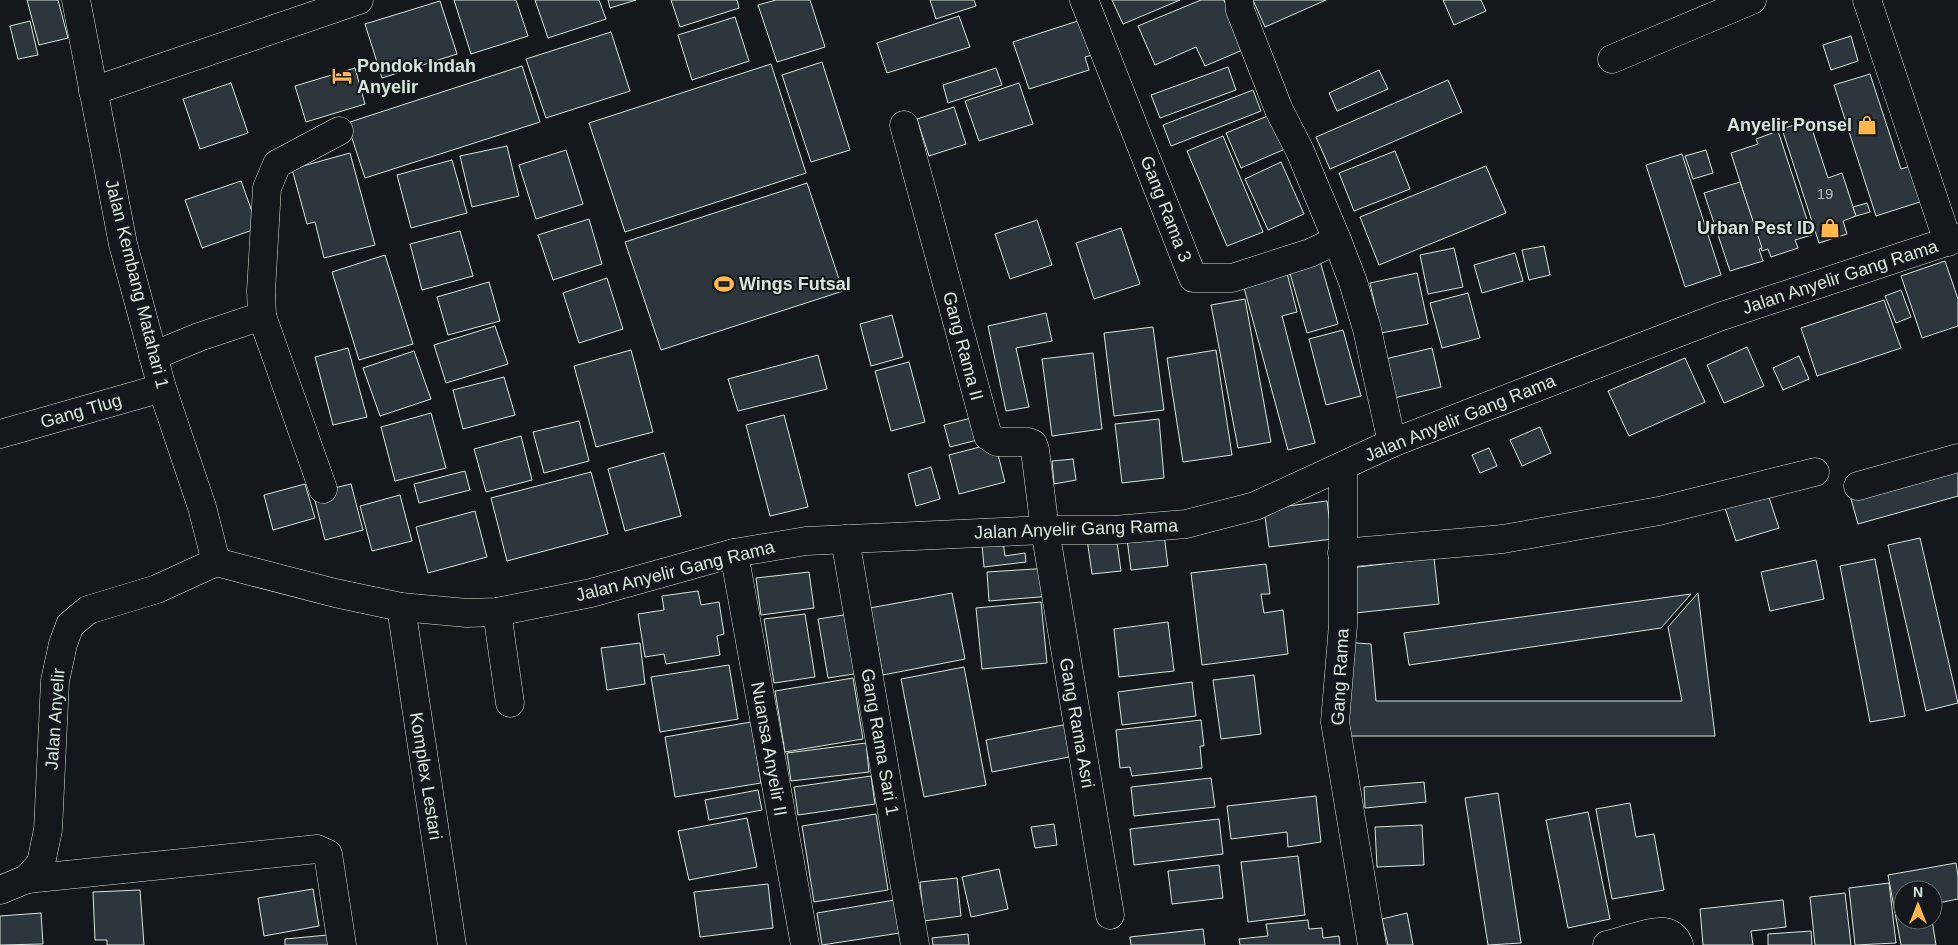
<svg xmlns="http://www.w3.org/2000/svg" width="1958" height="945" font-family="Arial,sans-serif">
<rect width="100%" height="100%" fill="#14181c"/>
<g fill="#2c363c" stroke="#d8e6dc">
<path d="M27,0H58L68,38L39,45Z"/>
<path d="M454,0H516L528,36L471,54Z"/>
<path d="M535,0H599L606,19L548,38Z"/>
<path d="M608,0H636L610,8Z"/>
<path d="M671,0H737L739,8L680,27Z"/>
<path d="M776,0H810L825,47L777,62L758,5Z"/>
<path d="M930,0H974L976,6L936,19Z"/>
<path d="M1112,0H1180L1123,24Z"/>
<path d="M1201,0H1224L1245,49L1205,66L1196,47L1155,65L1138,26Z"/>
<path d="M1253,0H1326L1265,27Z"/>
<path d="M1443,0H1481L1486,11L1454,25Z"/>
<path d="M440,1L457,54L382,78L365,24Z"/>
<path d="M959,16L970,47L887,73L877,43Z"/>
<path d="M735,17L749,61L692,80L678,35Z"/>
<path d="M1084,19L1096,54L1085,57L1089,70L1029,89L1013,42Z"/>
<path d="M30,21L38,55L18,59L10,26Z"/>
<path d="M611,32L630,91L546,118L526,59Z"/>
<path d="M1851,36L1858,61L1831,70L1823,45Z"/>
<path d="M822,62L850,150L811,162L782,75Z"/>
<path d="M771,64L806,173L625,232L589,123Z"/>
<path d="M522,66L540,122L365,178L347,123Z"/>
<path d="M1228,67L1236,90L1160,118L1151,95Z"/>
<path d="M355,68L365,104L306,122L295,86Z"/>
<path d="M996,68L1002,85L948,103L943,85Z"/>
<path d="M1379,70L1388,89L1337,111L1329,93Z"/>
<path d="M1870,74L1901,169L1914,165L1926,200L1876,216L1834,85Z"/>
<path d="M1448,80L1462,112L1330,169L1316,137Z"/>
<path d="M231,83L248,133L200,149L183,99Z"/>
<path d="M1019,83L1033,124L979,141L965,101Z"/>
<path d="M1253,90L1261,111L1171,146L1163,125Z"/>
<path d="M954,107L966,144L929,156L917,119Z"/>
<path d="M1270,115L1285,149L1241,168L1226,133Z"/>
<path d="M1809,120L1828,178L1842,173L1856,216L1843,221L1847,234L1819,243L1782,129Z"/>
<path d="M1778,131L1812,235L1795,240L1798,248L1771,257L1768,249L1762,251L1731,153L1758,144L1756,139Z"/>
<path d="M1223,136L1263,232L1227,246L1187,151Z"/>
<path d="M507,146L519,196L472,207L460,156Z"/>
<path d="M566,150L583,204L536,219L519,165Z"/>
<path d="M1706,150L1713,173L1693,179L1685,156Z"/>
<path d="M1395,151L1410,189L1354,211L1339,173Z"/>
<path d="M350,153L375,245L324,258L315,222L307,224L292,169Z"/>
<path d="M1682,154L1721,275L1685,287L1646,165Z"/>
<path d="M452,160L467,213L411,228L397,175Z"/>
<path d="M1281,162L1304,214L1268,230L1245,179Z"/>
<path d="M1486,166L1506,213L1379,265L1360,217Z"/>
<path d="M241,181L258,228L202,248L185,200Z"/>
<path d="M1740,182L1762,248L1759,249L1763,261L1730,271L1704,193Z"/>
<path d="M807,183L843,291L661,350L625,242Z"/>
<path d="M1867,203L1870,212L1856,216L1853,207Z"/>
<path d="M589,219L602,264L553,280L538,235Z"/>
<path d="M1037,220L1052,265L1010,279L995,234Z"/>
<path d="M1121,228L1140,284L1094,299L1076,243Z"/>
<path d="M460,231L473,276L422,290L410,244Z"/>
<path d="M1544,246L1550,275L1529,280L1522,250Z"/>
<path d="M1454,248L1463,287L1428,294L1420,255Z"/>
<path d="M1515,253L1523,281L1482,293L1474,265Z"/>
<path d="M385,255L413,344L359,360L332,272Z"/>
<path d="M1320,261L1338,324L1307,333L1289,270Z"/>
<path d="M1945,261L1958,299V326L1922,338L1901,276Z"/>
<path d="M1287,273L1297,312L1282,316L1315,443L1288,450L1243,284Z"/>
<path d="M1417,273L1428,324L1381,333L1370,283Z"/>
<path d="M607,278L623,329L579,343L563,293Z"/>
<path d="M489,282L500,321L448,335L437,297Z"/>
<path d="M1901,290L1911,317L1896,323L1885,296Z"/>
<path d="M1468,293L1480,338L1442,348L1430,303Z"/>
<path d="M1245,299L1271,442L1238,448L1211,305Z"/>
<path d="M1884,300L1901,348L1817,376L1801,328Z"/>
<path d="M1046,313L1052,341L1016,348L1029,407L1006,411L988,326Z"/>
<path d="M892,315L903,357L871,366L860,324Z"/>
<path d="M495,326L508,364L446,383L434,345Z"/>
<path d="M1153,327L1164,410L1114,416L1104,333Z"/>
<path d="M1343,330L1361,396L1326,405L1309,339Z"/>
<path d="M1747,347L1764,386L1724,403L1707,365Z"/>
<path d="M348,348L367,417L333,425L315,357Z"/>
<path d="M1432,348L1441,387L1394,398L1385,359Z"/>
<path d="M631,350L653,432L596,447L574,366Z"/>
<path d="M1216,350L1232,455L1183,462L1167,358Z"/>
<path d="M414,351L431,399L380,416L363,368Z"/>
<path d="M1093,353L1102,429L1052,436L1042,359Z"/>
<path d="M818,355L827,389L738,411L728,379Z"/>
<path d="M1799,356L1809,379L1783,390L1773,368Z"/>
<path d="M1685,358L1705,402L1629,436L1608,391Z"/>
<path d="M909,362L925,422L891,431L875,371Z"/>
<path d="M504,377L515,415L463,429L453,390Z"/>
<path d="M431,413L446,468L395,481L381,427Z"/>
<path d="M784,415L808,507L770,516L746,425Z"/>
<path d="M979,416L985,438L950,447L944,425Z"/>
<path d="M1159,419L1164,478L1122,483L1115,424Z"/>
<path d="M579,421L589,461L544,473L533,432Z"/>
<path d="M1540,427L1551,453L1522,466L1510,440Z"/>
<path d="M521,436L532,480L486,492L474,449Z"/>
<path d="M995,443L1005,482L959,494L949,455Z"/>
<path d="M1489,448L1497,466L1480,473L1472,455Z"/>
<path d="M664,453L681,516L625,531L608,469Z"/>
<path d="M1073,459L1076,480L1054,484L1052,461Z"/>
<path d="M931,467L940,499L916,506L908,474Z"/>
<path d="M1958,469V496L1858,524L1851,499Z"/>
<path d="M465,471L470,490L419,503L414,484Z"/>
<path d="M591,472L608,534L507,561L491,498Z"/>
<path d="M305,484L315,518L273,530L264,495Z"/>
<path d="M351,484L363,530L325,540L313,493Z"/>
<path d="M1766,488L1779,528L1736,541L1723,502Z"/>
<path d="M400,495L412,541L372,551L360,506Z"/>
<path d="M1327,501L1332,539L1269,547L1264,509Z"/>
<path d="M475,511L487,557L428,573L416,527Z"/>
<path d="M1164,534L1168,566L1131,570L1127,539Z"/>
<path d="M1116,535L1121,571L1092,574L1087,539Z"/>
<path d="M1920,538L1958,703L1926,711L1888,545Z"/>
<path d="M1003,542L1005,556L1025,553L1026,562L984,567L982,545Z"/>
<path d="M1434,558L1439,604L1355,613L1350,568Z"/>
<path d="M1875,559L1905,716L1870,722L1840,566Z"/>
<path d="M1816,560L1824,599L1770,611L1761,572Z"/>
<path d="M1266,564L1270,594H1261L1264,613L1283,610L1288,654L1202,665L1191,573Z"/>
<path d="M1050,568L1052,596L989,601L987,572Z"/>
<path d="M809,572L814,608L761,615L756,578Z"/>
<path d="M698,591L701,605L719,602L724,634L717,636L720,655L666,664L664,654L645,657L638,614L664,610L662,596Z"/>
<path d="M952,593L965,659L883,675L870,608Z"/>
<path d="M1698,593L1715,736H1343V642L1371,644L1376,701H1682L1668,627Z"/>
<path d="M1691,594L1661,628L1409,665L1404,633Z"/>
<path d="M1041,602L1047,663L982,669L976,608Z"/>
<path d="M805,614L815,677L774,683L764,619Z"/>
<path d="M850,614L860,673L828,678L818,619Z"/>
<path d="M1168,622L1174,671L1119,677L1114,629Z"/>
<path d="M640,643L645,684L607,690L601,648Z"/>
<path d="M729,665L738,719L660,732L651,677Z"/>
<path d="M964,667L986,785L924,797L901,679Z"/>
<path d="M1254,675L1261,734L1221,739L1213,680Z"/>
<path d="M853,678L863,739L785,752L775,691Z"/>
<path d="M1192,682L1196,716L1122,725L1118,692Z"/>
<path d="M1201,720L1204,746H1200L1202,768L1132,776L1130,767L1120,768L1116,730Z"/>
<path d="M751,722L761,783L675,797L665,737Z"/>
<path d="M1068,724L1074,756L992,772L986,740Z"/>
<path d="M866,743L869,772L791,781L787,753Z"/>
<path d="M871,776L875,804L798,815L794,787Z"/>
<path d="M1211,778L1215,807L1134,816L1131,787Z"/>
<path d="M1424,782L1426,802L1365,808L1364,787Z"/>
<path d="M758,790L762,810L709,820L705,800Z"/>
<path d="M1498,793L1521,943L1488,945L1465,798Z"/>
<path d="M1316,796L1321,842L1288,847L1287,832L1231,839L1227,806Z"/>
<path d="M1630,803L1636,837L1654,834L1664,890L1612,899L1596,809Z"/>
<path d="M1588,812L1610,919L1568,928L1546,820Z"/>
<path d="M876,814L888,890L814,902L802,826Z"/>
<path d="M747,818L757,867L689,880L678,831Z"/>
<path d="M1219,819L1223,854L1134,865L1130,829Z"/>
<path d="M1054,824L1057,845L1035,848L1031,827Z"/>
<path d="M1422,825L1424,865L1377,867L1375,827Z"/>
<path d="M1298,856L1305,915L1248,922L1241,862Z"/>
<path d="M1956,863L1958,876V899L1933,904V890H1903V920H1932L1936,945H1901L1888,875Z"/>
<path d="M1219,865L1223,898L1172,904L1168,871Z"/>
<path d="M999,869L1008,909L971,917L962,877Z"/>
<path d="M957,878L961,916L924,921L920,882Z"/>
<path d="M1889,883L1896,943L1855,945L1849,888Z"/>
<path d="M768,884L773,928L700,937L694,892Z"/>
<path d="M313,889L319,926L264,936L258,898Z"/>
<path d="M140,890L144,945H107V940H95L93,892Z"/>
<path d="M1845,893L1851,945H1815L1810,897Z"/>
<path d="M901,899L906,932L822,945L817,913Z"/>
<path d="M1783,900L1786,927L1751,931L1753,945H1703L1700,909Z"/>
<path d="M41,913L43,944L0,945V916Z"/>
<path d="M1407,913L1413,945H1388L1382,919Z"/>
<path d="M1308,920L1309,929L1322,928L1323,938L1339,936L1340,945H1240L1239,939L1268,936L1266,924Z"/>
<path d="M1203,929L1205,945H1131L1130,937Z"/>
<path d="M1811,931L1812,945H1768V934Z"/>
<path d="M338,934L339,945H285V939Z"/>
<path d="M968,934L969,945H933L932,938Z"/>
</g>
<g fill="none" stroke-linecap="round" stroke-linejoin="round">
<defs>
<g id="street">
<path d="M76,0L123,244L162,388L202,507L216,562"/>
<path d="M1084,0L1193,278H1232L1310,253L1337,240"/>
<path d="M1239,0L1240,10L1279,110L1300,151L1337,240L1353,282L1367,329L1392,443"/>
<path d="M1867,0L1948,242"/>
<path d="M1612,59L1752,0"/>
<path d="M93,91L359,0"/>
<path d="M904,125L988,436L997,442H1028L1033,444L1035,450L1045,530L1110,915"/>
<path d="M262,316L323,489"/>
<path d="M153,356L199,337L262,316L261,291L267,188L277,164L339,131"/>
<path d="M0,434L162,388"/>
<path d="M1343,466V625L1335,722L1372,945"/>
<path d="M1858,486L1958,458"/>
<path d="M845,539L915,945"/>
<path d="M734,553L805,945"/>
<path d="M1342,553L1503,539L1659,511L1815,472"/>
<path d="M216,562L335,593L401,607L467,613L497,612L591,593L734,553L806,541L1045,530H1114L1186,524L1255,506L1392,443L1719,317L1958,238"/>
<path d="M401,607L452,945"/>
<path d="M497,612L510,703"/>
<path d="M27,879L317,849L328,854L342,945"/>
<path d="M0,890L27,879L41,863L48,830L55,681L63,644L70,625L88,610L157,589L216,562"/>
<path d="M1607,945C1620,942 1653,930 1665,932C1672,933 1677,939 1679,945"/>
</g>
</defs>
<use href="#street" stroke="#d8e6dc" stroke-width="29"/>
<use href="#street" stroke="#14181c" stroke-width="28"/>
</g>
<defs>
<symbol id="hotel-bare" viewBox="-9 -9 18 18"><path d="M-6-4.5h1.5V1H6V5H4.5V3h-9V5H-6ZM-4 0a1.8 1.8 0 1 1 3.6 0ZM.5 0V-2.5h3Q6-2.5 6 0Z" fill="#ffb74d" stroke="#14181c" stroke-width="2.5" paint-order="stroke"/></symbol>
<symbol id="shop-bare" viewBox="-9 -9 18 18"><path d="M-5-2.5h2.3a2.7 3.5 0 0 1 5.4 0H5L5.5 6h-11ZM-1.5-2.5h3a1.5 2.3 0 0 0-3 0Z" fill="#ffb74d" stroke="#14181c" stroke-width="2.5" paint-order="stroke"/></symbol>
<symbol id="stadium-bare" viewBox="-9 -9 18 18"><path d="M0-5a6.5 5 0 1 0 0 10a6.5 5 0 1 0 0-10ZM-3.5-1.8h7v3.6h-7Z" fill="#ffb74d" stroke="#14181c" stroke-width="2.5" paint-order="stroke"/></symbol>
</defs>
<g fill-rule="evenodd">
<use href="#hotel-bare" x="328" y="62" width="28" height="28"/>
<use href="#shop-bare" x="1853" y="111" width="28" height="28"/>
<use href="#shop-bare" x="1816" y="214" width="28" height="28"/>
<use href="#stadium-bare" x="710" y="270" width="28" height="28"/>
</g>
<g text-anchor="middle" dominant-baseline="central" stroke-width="4" stroke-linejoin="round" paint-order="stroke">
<g font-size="15" fill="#adbab4">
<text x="1825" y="193">19</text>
</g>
<g font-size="18" font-weight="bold" fill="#d8e6dc" stroke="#14181c" text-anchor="start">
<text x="357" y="66">Pondok Indah<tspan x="357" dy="21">Anyelir</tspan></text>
<text x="1852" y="125" text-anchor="end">Anyelir Ponsel</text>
<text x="1815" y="228" text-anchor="end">Urban Pest ID</text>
<text x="739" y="284">Wings Futsal</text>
</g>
<g font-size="18" fill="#d8e6dc" stroke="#14181c">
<text transform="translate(1166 209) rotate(69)">Gang Rama 3</text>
<text transform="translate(1840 277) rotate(-18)">Jalan Anyelir Gang Rama</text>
<text transform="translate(137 284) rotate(76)">Jalan Kembang Matahari 1</text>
<text transform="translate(963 346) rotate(75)">Gang Rama II</text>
<text transform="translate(81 411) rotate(-16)">Gang Tlug</text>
<text transform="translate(1460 418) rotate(-22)">Jalan Anyelir Gang Rama</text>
<text transform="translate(1076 529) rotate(-2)">Jalan Anyelir Gang Rama</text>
<text transform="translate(675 571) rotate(-14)">Jalan Anyelir Gang Rama</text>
<text transform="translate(1340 677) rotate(-87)">Gang Rama</text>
<text transform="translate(55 719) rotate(-86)">Jalan Anyelir</text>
<text transform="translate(1077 723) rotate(80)">Gang Rama Asri</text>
<text transform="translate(880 742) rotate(80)">Gang Rama Sari 1</text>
<text transform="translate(769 749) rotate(80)">Nuansa Anyelir II</text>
<text transform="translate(426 776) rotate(81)">Komplex Lestari</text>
</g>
</g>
<g transform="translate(1918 905)"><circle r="24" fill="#14181c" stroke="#626a69"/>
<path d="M0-4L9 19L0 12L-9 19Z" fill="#ffb74d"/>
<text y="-8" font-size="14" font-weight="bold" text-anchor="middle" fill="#d8e6dc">N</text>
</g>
</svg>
